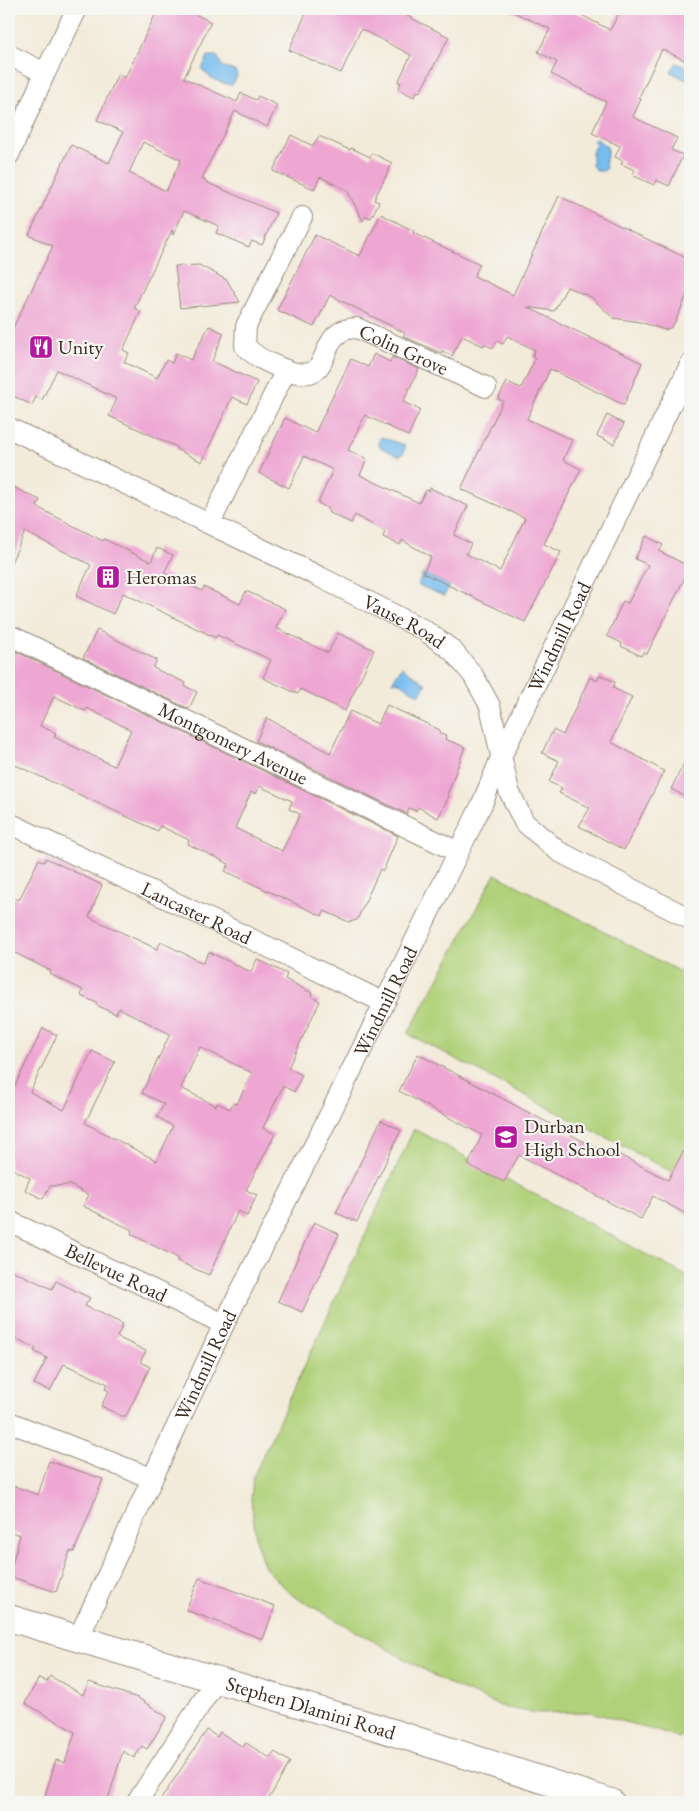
<svg xmlns="http://www.w3.org/2000/svg" width="699" height="1811" font-family="'EB Garamond',serif">
<rect width="100%" height="100%" fill="#f6f6f2"/>
<filter id="ink" filterUnits="userSpaceOnUse"><feTurbulence type="fractalNoise" baseFrequency=".02" numOctaves="2"/><feDisplacementMap in="SourceGraphic" scale="10" xChannelSelector="R" yChannelSelector="G"/><feConvolveMatrix kernelMatrix="1 2 1 2 8 2 1 2 1" color-interpolation-filters="sRGB"/></filter>
<filter id="wash" filterUnits="userSpaceOnUse"><feTurbulence type="fractalNoise" baseFrequency=".0096" numOctaves="4" result="noise"/><feDisplacementMap in="SourceGraphic" scale="20" xChannelSelector="R" yChannelSelector="G"/><feGaussianBlur stdDeviation="1.12" result="paint"/><feColorMatrix in="noise" values="0 0 0 0 0 0 0 0 0 0 0 0 0 0 0 0 0 1.4 0 .05"/><feComposite in="paint" operator="in"/></filter>
<g filter="url(#wash)">
<rect width="100%" height="100%" fill="#f3ebda"/>
<g fill="#b0d179" stroke="#767e4c">
<path d="M495,874L690,977V1143L674,1173L408,1034Z"/>
<path d="M414,1129L690,1278V1717L680,1738L591,1712L534,1713L503,1707L447,1683L292,1595L265,1568L257,1545L251,1500L253,1477Z"/>
</g>
<g fill="#78bdef" stroke="#5a7486">
<path d="M208,56H217L222,66L236,72L237,76L232,85C220,83 209,79 202,69Z"/>
<path d="M676,63L690,68V82L671,72Z"/>
<path d="M597,139L607,147C609,156 604,161 606,169L603,171H597L592,166V152L596,144L593,141Z"/>
<path d="M381,437L404,445L405,449L403,454L399,456L380,447L378,443Z"/>
<path d="M423,573L450,586L444,596L418,585Z"/>
<path d="M402,667L426,684L419,695L397,681L392,682Z"/>
</g>
<g id="blocks">
<g fill="#eea6d3" fill-rule="evenodd">
<path d="M158,9H185L211,22L184,78L237,102L241,93L256,100L258,96L277,105L267,127L235,111L202,178L208,183L276,213L262,245L252,241L249,247L216,233L219,226L184,211L173,235L172,230L134,308L141,311L123,350L129,353L124,362L157,378L166,360L172,363L176,353L191,360L209,326L224,333L212,361L257,382L247,404L232,397L202,462L176,449L177,447L109,416L117,399L57,370L42,400L36,397L32,405L9,394V336L53,246L29,235L71,145L109,163L123,132L97,120L118,74L125,78ZM143,142L181,160L166,191L129,173Z"/>
<path d="M308,9H393L449,37L420,92L417,91L414,97L398,89L401,83L398,82L411,55L361,29L341,73L289,50Z"/>
<path d="M507,9H570L610,30L621,9H676L690,15V48L684,60L662,49L639,97L641,99L633,117L677,138L671,150L683,155L669,186L656,180L654,185L632,175L635,170L621,164L623,161L615,157L620,146L592,133L606,102L551,74L557,62L538,52L550,29Z"/>
<path d="M291,135L313,146L319,136L350,150L351,148L370,157L372,153L392,163L374,200L379,202L371,218L366,216L363,221L347,190L320,177L314,189L273,171Z"/>
<path d="M559,196L690,260V288L676,320L672,327L665,330L640,322L613,318L591,297L567,287L554,311L527,307L642,363L624,405L550,369L527,419L572,440L563,460L581,469L544,544L561,552L525,622L423,573L431,557L402,540L400,545L383,537L385,532L355,515L351,523L328,512L329,509L318,503L333,470L304,456L289,488L259,473L285,418L315,433L351,359L368,367L374,354L390,362L392,357L419,369L403,402L420,410L408,436L365,415L348,450L367,459L360,475L419,503L426,490L429,491L430,488L468,506L454,535L471,544L466,554L500,571L525,518L461,489L503,401L498,399L507,382L521,388L535,359L532,357L535,350L507,336L503,344L497,341L493,348L484,344L483,346L462,336L452,356L442,351L441,353L403,336L405,333L330,295L314,327L277,310L315,235L360,256L381,214L414,231L413,233L480,264L474,276L513,295Z"/>
<path d="M199,265L227,280L240,302L180,308L175,266Z"/>
<path d="M607,415L624,424L614,444L597,436Z"/>
<path d="M9,485L40,500L37,507L103,541L104,539L151,562L157,548L173,555L164,573L202,591L204,587L240,604L246,591L285,609L276,628L328,653L338,633L374,650L345,711L301,689L298,694L263,678L271,660L217,635L216,638L123,593L113,614L76,596L91,565L25,532L9,567Z"/>
<path d="M646,536L663,545L659,551L690,567L647,654L643,652L641,656L621,646L622,643L607,636L623,601L628,603L648,565L635,559Z"/>
<path d="M97,630L157,660L153,668L186,683L185,686L197,692L189,709L83,658Z"/>
<path d="M9,648L398,836L383,871L380,869L357,920L349,922L324,911L322,916L225,871L229,864L188,844L189,840L160,826L158,831L9,762ZM54,696L85,711L87,708L131,730L114,766L54,737L56,733L40,726ZM259,786L292,801L289,809L300,814L282,851L235,828L251,792L256,794Z"/>
<path d="M600,675L615,682L613,688L632,697L611,742L664,771L624,850L579,826L590,808L559,793L562,788L549,782L559,761L542,753L553,730L563,735L590,677L597,681Z"/>
<path d="M387,705L440,730L439,733L446,736L445,739L465,747L447,795L449,796L438,818L418,807L416,811L409,808L407,814L256,741L267,718L330,753L350,711L378,724Z"/>
<path d="M690,751V799L671,789Z"/>
<path d="M46,858L102,885L89,917L157,949L161,942L203,963L209,952L251,972L257,959L287,974L285,979L312,993L311,996L320,1001L288,1068L302,1075L294,1092L283,1086L263,1128L275,1134L246,1190L257,1195L247,1216L238,1211L209,1275L177,1261L178,1258L131,1234L132,1230L83,1206L89,1195L70,1185L50,1186L43,1199L25,1190L30,1178L9,1167V1083L15,1086L43,1028L57,1035L30,1092L64,1110L92,1051L115,1062L85,1123L157,1161L173,1126L157,1117L164,1104L142,1093L170,1034L119,1008L116,1014L96,1005L97,1003L81,996L83,990L50,974L51,971L9,950V895L19,900L39,859L44,862ZM200,1047L252,1073L237,1104L233,1103L230,1109L217,1103L216,1106L181,1088Z"/>
<path d="M418,1054L609,1155L612,1151L668,1180L690,1139V1216L653,1196L641,1219L519,1155L504,1182L468,1165L482,1135L399,1091Z"/>
<path d="M381,1120L401,1130L357,1222L336,1213Z"/>
<path d="M314,1222L339,1234L302,1312L278,1301Z"/>
<path d="M9,1269L52,1289L56,1281L90,1298L85,1306L123,1324L117,1337L146,1351L140,1362L150,1367L126,1416H121L101,1406L109,1391L105,1389L108,1384L64,1364L50,1391L34,1384L47,1358L34,1351L36,1348L9,1335Z"/>
<path d="M49,1461L103,1479L74,1552L70,1551L56,1592L9,1576L20,1535L9,1531V1484L38,1495Z"/>
<path d="M199,1578L275,1606L263,1639L186,1610Z"/>
<path d="M50,1676L83,1695L89,1682L138,1698L167,1717L147,1749L142,1746L134,1758L123,1751L107,1802H43L56,1760L65,1763L75,1732L25,1703L39,1678L47,1682Z"/>
<path d="M207,1730L217,1737L220,1732L243,1747L246,1743L270,1758L275,1752L290,1762L267,1802H159Z"/>
</g>
</g>
</g>
<g filter="url(#ink)">
<use href="#blocks" fill-opacity="0" stroke="#978a7c" stroke-width="1"/>
<g fill="none" stroke-linecap="round" stroke-linejoin="round">
<defs>
<g id="minor">
<path d="M9,55L45,73"/>
<path d="M9,155L45,73L77,9"/>
<path id="s1" d="M302,217L246,326L245,346C254,356 268,363 281,368C341,393 310,328 357,328L486,387"/>
<path id="s2" d="M9,428L320,577L424,630L452,650L473,675L490,706L509,791L524,822L558,851L690,919"/>
<path d="M210,523L286,370"/>
<path id="s3" d="M9,635L458,852"/>
<path id="s4" d="M9,823L383,1002"/>
<path id="s5" d="M9,1221L224,1324"/>
<path d="M9,1422L151,1478"/>
<path id="s6" d="M78,1639L224,1324L325,1124L482,804L502,755L690,365"/>
<path d="M137,1802L217,1679"/>
</g>
<g id="major">
<path id="s7" d="M9,1618L376,1727L611,1802"/>
</g>
</defs>
<use href="#minor" stroke="#978a7c" stroke-width="22"/>
<use href="#major" stroke="#978a7c" stroke-width="28"/>
<use href="#minor" stroke="#fff" stroke-width="20"/>
<use href="#major" stroke="#fff" stroke-width="26"/>
</g>
</g>
<defs>
<symbol id="restaurant-square" viewBox="-11 -11 22 22"><rect x="-9" y="-9" width="18" height="18" rx="4" fill="#b5179e" stroke="#f6f6f2"/><path d="M-5-6h1v4h1v-4h1v4h1v-4h1v5L-1.5 .5V6h-2V.5L-5-1ZM5-6V6H3V1.5H1.5Q1.5-4 5-6Z" fill="#fff"/></symbol>
<symbol id="building-square" viewBox="-11 -11 22 22"><rect x="-9" y="-9" width="18" height="18" rx="4" fill="#b5179e" stroke="#f6f6f2"/><path d="M-4-6H4V6H1V3H-1V6H-4ZM-2.5-4.3h1.7v1.8h-1.7ZM.8-4.3h1.7v1.8H.8ZM-2.5-1h1.7V.8h-1.7ZM.8-1h1.7V.8H.8Z" fill="#fff"/></symbol>
<symbol id="school-square" viewBox="-11 -11 22 22"><rect x="-9" y="-9" width="18" height="18" rx="4" fill="#b5179e" stroke="#f6f6f2"/><path d="M0-5L7-2L0 1L-7-2ZM-4 1L0 2.5L4 1V4Q0 6-4 4Z" fill="#fff"/></symbol>
</defs>
<g fill-rule="evenodd">
<use href="#restaurant-square" x="27" y="333" width="28" height="28"/>
<use href="#building-square" x="94" y="563" width="28" height="28"/>
<use href="#school-square" x="492" y="1123" width="28" height="28"/>
</g>
<g text-anchor="middle" dominant-baseline="central" stroke-width="4.5" stroke-linejoin="round" paint-order="stroke">
<g font-size="20" fill="#3b2a1e" stroke="#f6f6f2" text-anchor="start">
<text x="58" y="347">Unity</text>
<text x="126" y="577">Heromas</text>
<text x="524" y="1126">Durban<tspan x="524" dy="23">High School</tspan></text>
</g>
<g font-size="20" fill="#3b2a1e" stroke="#f6f6f2">
<text stroke="none"><textPath href="#s1" startOffset="336">Colin Grove</textPath></text>
<text stroke="none"><textPath href="#s2" startOffset="440">Vause Road</textPath></text>
<text stroke="none"><textPath href="#s6" startOffset="1112">Windmill Road</textPath></text>
<text stroke="none"><textPath href="#s3" startOffset="249">Montgomery Avenue</textPath></text>
<text stroke="none"><textPath href="#s4" startOffset="208">Lancaster Road</textPath></text>
<text stroke="none"><textPath href="#s6" startOffset="708">Windmill Road</textPath></text>
<text stroke="none"><textPath href="#s5" startOffset="119">Bellevue Road</textPath></text>
<text stroke="none"><textPath href="#s6" startOffset="302">Windmill Road</textPath></text>
<text stroke="none"><textPath href="#s7" startOffset="315">Stephen Dlamini Road</textPath></text>
</g>
</g>
<rect width="699" height="1811" fill="none" stroke="#f6f6f2" stroke-width="30"/>
</svg>
